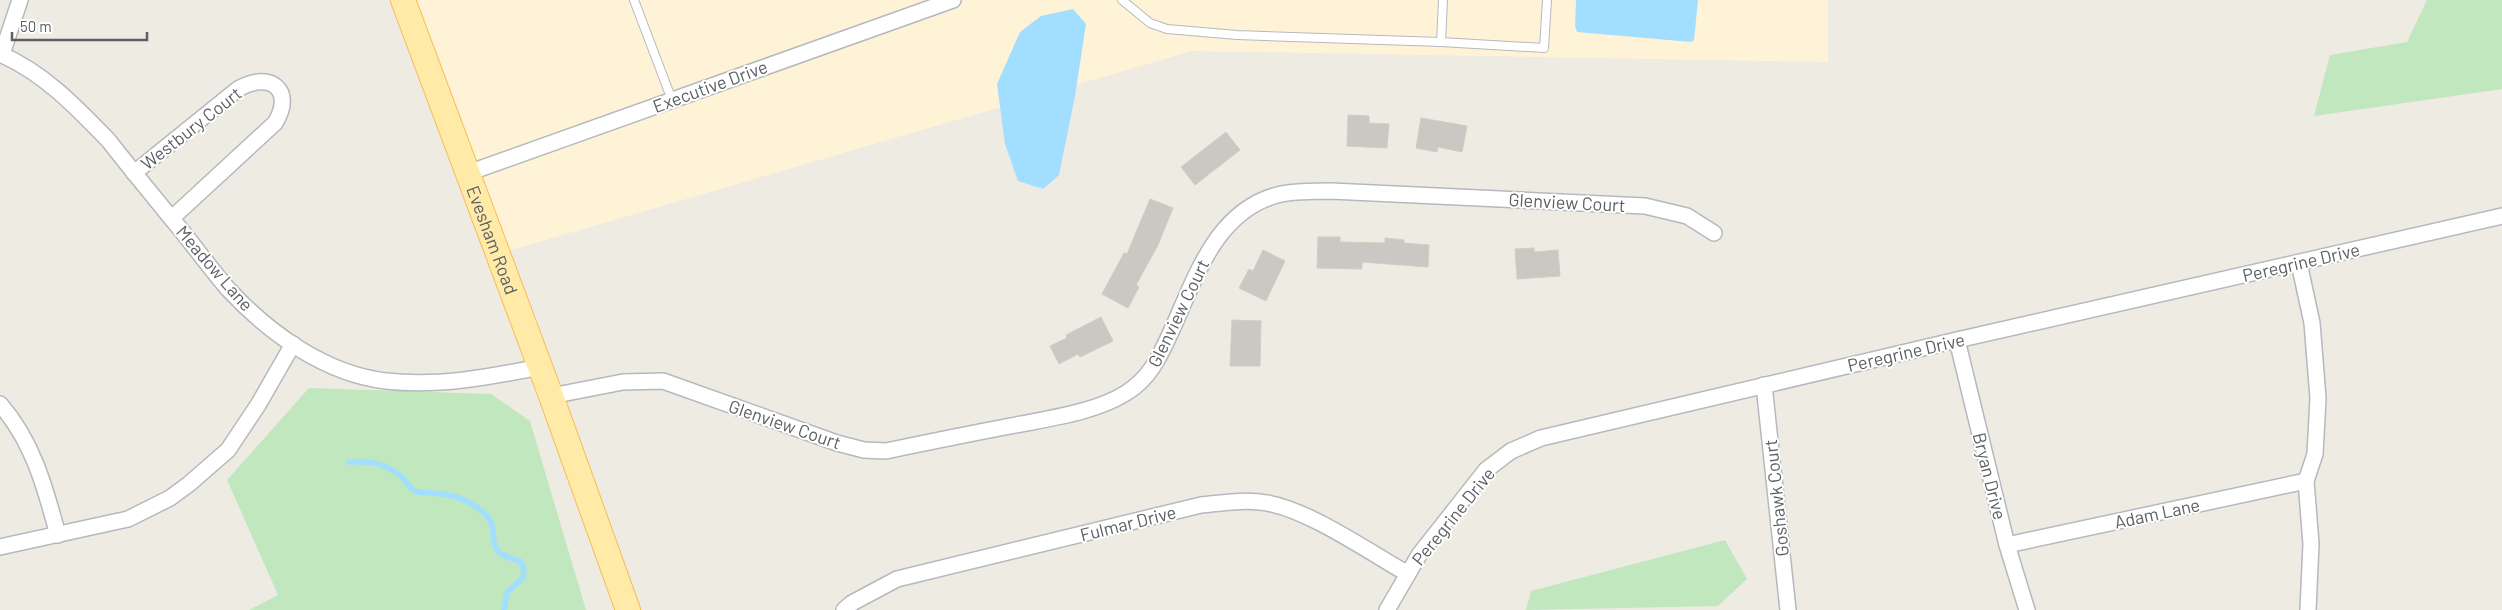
<svg xmlns="http://www.w3.org/2000/svg" width="2502" height="610" font-family="Barlow,sans-serif">
<rect width="100%" height="100%" fill="#eeebe3"/>
<path fill="#fff3d7" d="M403,0H1828V62L1192,51L498,254Z"/>
<g fill="#c1e7be">
<path d="M2427,0H2502V89L2314,116L2330,55L2407,42Z"/>
<path d="M309,388L491,394L530,421L586,610H249L278,595L227,480Z"/>
<path d="M1725,540L1747,579L1718,606L1526,610L1531,591Z"/>
</g>
<g fill="#a2deff">
<path d="M1576,0H1698L1694,40L1691,42L1577,32L1575,26Z"/>
<path d="M1073,9L1086,24L1075,96L1059,175L1043,189L1018,181L1005,144L997,84L1020,32L1041,16Z"/>
</g>
<g fill="none" stroke-linecap="round" stroke-linejoin="round">
<path stroke="#a2deff" stroke-width="5.5" d="M349,462C370,461 386,463 402,477C406,481 410,488 415,491C421,494 428,492 434,493C452,494 469,500 483,512C506,531 476,551 520,561L524,569L523,578L507,592L504,610"/>
</g>
<g fill="#cbc7c2" stroke="#d3ccc1">
<path d="M1348,115L1369,116V123L1389,124L1387,148L1347,146Z"/>
<path d="M1421,118L1467,126L1462,152L1438,147L1437,152L1416,148Z"/>
<path d="M1226,132L1240,150L1195,185L1181,167Z"/>
<path d="M1150,199L1173,208L1158,245L1136,285L1139,287L1128,308L1102,294L1124,253L1127,254Z"/>
<path d="M1318,237H1340V242L1385,243V238L1404,240V243L1429,245L1428,267L1362,262V269L1317,268Z"/>
<path d="M1534,248V252L1558,250L1560,276L1517,279L1515,249Z"/>
<path d="M1263,250L1285,261L1266,301L1239,288L1249,269L1253,271Z"/>
<path d="M1101,317L1113,341L1080,357L1078,354L1059,364L1050,346L1067,338L1066,335Z"/>
<path d="M1232,320L1261,321L1260,366H1230Z"/>
</g>
<g fill="none" stroke-linecap="round" stroke-linejoin="round">
<defs>
<g id="lane">
<path d="M634,0L672,100"/>
<path d="M1122,0L1150,23L1167,29L1237,35L1441,42"/>
<path d="M1443,0L1441,42L1544,48L1547,0"/>
</g>
<g id="street">
<path d="M0,54C44,73 76,107 109,141C129,167 150,192 171,218C191,241 208,266 228,289C269,333 325,374 386,381C439,387 489,377 540,367"/>
<path d="M2,54L20,0"/>
<path d="M134,173L238,89C271,70 295,91 275,123L172,218"/>
<path d="M468,173L953,0"/>
<path d="M2299,263L2312,323L2318,398L2315,454L2306,481L2311,544L2308,610"/>
<path d="M1957,340L2007,545L2027,610"/>
<path d="M1764,385L1788,610"/>
<path d="M551,396L623,382L663,381L837,443L864,450L886,451C929,442 973,433 1016,425C1051,418 1096,412 1126,393C1149,379 1159,358 1170,334C1195,280 1215,209 1281,194C1297,191 1314,191 1331,191L1645,206L1687,216L1714,233"/>
<path d="M0,404C33,442 45,487 58,535"/>
<path d="M2007,545L2306,481"/>
<path d="M0,547L128,519L170,498L189,484L228,450L258,405L293,344"/>
<path d="M844,610L852,603L897,579L1201,505C1222,503 1246,499 1267,503C1309,510 1369,552 1408,574"/>
<path d="M1387,610L1419,555L1486,470L1511,451L1541,438L1957,340L2502,216"/>
</g>
<g id="primary">
<path id="s1" d="M403,0L551,396L628,610"/>
</g>
</defs>
<use href="#lane" stroke="#b5b9be" stroke-width="10"/>
<use href="#street" stroke="#b5b9be" stroke-width="18"/>
<use href="#primary" stroke="#f7bc53" stroke-width="26"/>
<use href="#lane" stroke="#fff" stroke-width="8"/>
<use href="#street" stroke="#fff" stroke-width="15"/>
<use href="#primary" stroke="#ffeaa7" stroke-width="24"/>
</g>
<g text-anchor="middle" dominant-baseline="central" stroke-width="4" stroke-linejoin="round" paint-order="stroke">
<g font-size="18" fill="#5b6064" stroke="#fff">
<text transform="translate(710 86) rotate(-20)">Executive Drive</text>
<text transform="translate(191 128) rotate(-38)">Westbury Court</text>
<text transform="translate(1567 202) rotate(3)">Glenview Court</text>
<text stroke="none"><textPath href="#s1" startOffset="256">Evesham Road</textPath></text>
<text transform="translate(2301 262) rotate(-13)">Peregrine Drive</text>
<text transform="translate(215 268) rotate(49)">Meadow Lane</text>
<text transform="translate(1178 313) rotate(-64)">Glenview Court</text>
<text transform="translate(1906 352) rotate(-13)">Peregrine Drive</text>
<text transform="translate(785 424) rotate(19)">Glenview Court</text>
<text transform="translate(1990 476) rotate(76)">Bryan Drive</text>
<text transform="translate(1776 498) rotate(-96)">Goshawk Court</text>
<text transform="translate(2157 513) rotate(-12)">Adam Lane</text>
<text transform="translate(1453 516) rotate(-51)">Peregrine Drive</text>
<text transform="translate(1128 523) rotate(-14)">Fulmar Drive</text>
</g>
</g>
<path d="M12 32v8h135v-8" fill="none" stroke="#5b6064" stroke-width="2.5"/>
<text x="20" y="32" font-size="15" fill="#5b6064" stroke="#ffffff" stroke-width="4" paint-order="stroke">50 m</text>
</svg>
